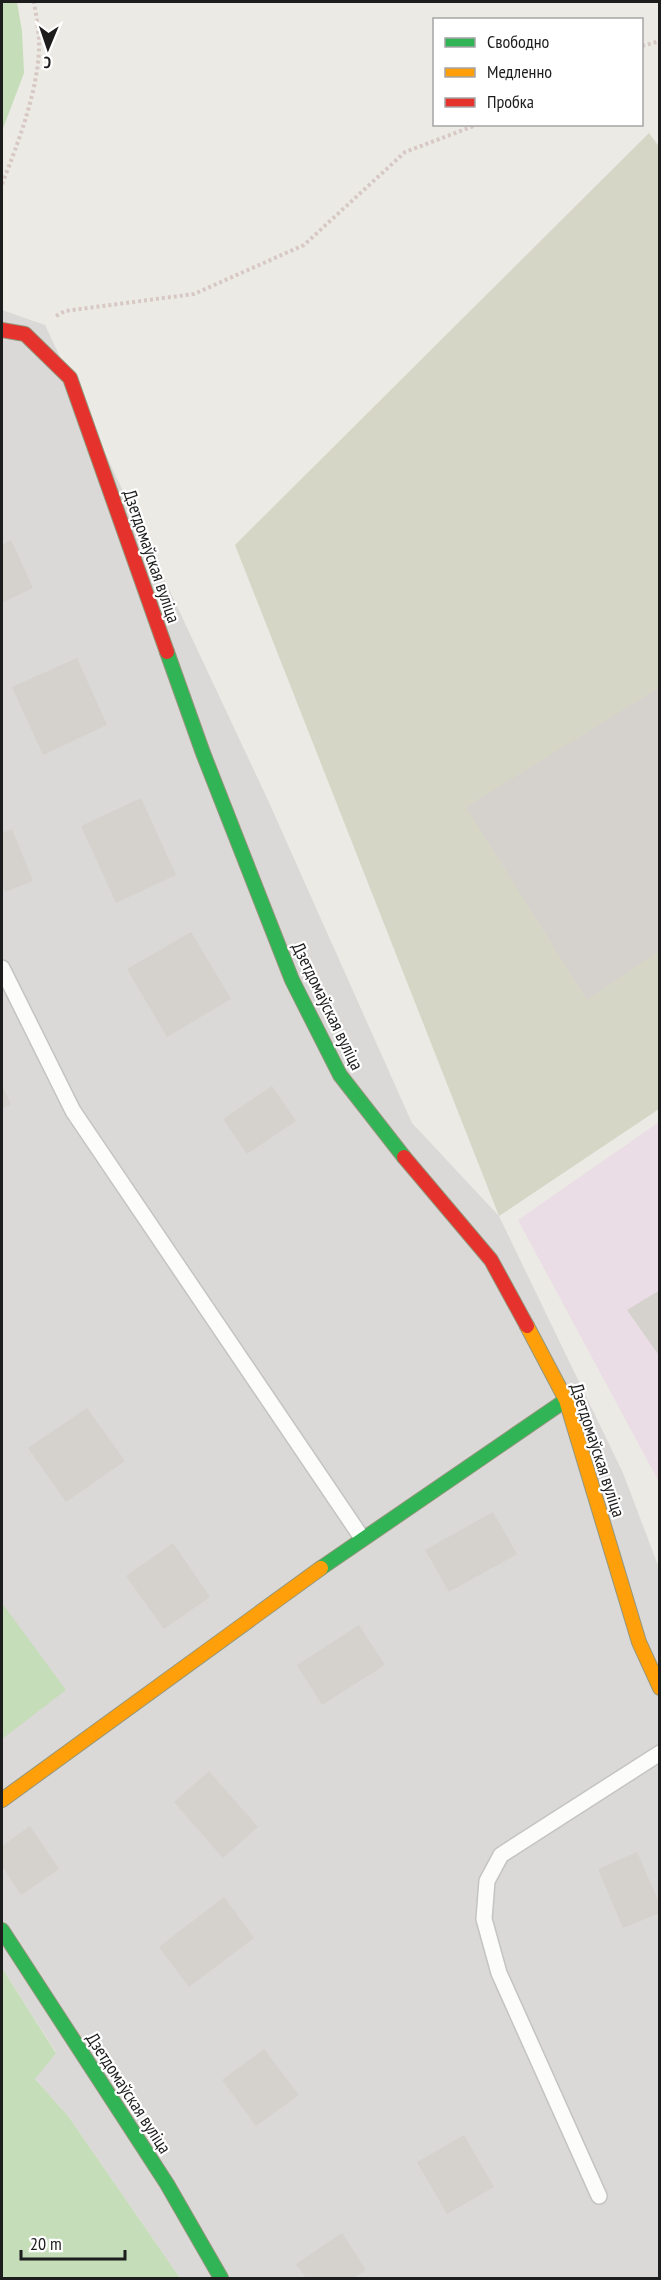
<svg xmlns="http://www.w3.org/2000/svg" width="661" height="2280" font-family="'PT Sans Narrow',sans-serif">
<rect width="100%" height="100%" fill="#eceae5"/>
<path fill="#dbd9d7" d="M2,310L45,325L267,798L412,1123L499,1216L623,1473L659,1568V2278H180L68,2116L35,2079L56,2052L2,1968Z"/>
<path fill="#eadde5" d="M659,1122V1482L518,1220Z"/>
<path fill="#d6d6c6" d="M649,133L660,148L659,1109L499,1216L235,545Z"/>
<g fill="#c5ddb8">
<path d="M2,2H17L22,31L24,73L2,131Z"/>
<path d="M2,1603L66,1690L2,1739Z"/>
<path d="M2,1968L56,2053L35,2079L68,2116L180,2278H2Z"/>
</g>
<g fill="#d5d2ce">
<path d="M11,540L33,588L2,603V545Z"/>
<path d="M77,658L107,725L43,755L12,687Z"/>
<path d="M660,687V950L587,1000L466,807Z"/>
<path d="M141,798L176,875L116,903L81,826Z"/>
<path d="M12,829L33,881L5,892L2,884V833Z"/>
<path d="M191,932L231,999L167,1037L127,969Z"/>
<path d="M2,1086L11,1104L2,1109Z"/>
<path d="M272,1086L296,1121L247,1154L223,1119Z"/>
<path d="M660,1290V1357L627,1310Z"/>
<path d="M87,1408L125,1461L66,1502L28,1448Z"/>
<path d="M493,1512L517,1554L449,1592L425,1550Z"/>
<path d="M173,1543L210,1597L164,1629L126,1576Z"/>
<path d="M359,1625L385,1665L322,1705L297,1665Z"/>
<path d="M209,1771L258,1827L223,1858L174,1802Z"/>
<path d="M30,1826L59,1869L21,1895L2,1866V1846Z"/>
<path d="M637,1852L660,1905V1913L623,1928L598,1869Z"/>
<path d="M224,1897L254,1938L189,1987L159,1947Z"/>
<path d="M264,2049L299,2095L256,2126L222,2080Z"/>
<path d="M464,2135L494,2187L447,2214L417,2162Z"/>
<path d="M342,2233L366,2270L353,2278H306L296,2264Z"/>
</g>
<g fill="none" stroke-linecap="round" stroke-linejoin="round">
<defs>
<g id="lane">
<path d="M2,968L73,1111L362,1538"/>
<path d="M599,2196L499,1973L484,1919L487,1881L501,1855L660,1753"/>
</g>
<g id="fast">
<path d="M167,652L203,753L292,980L340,1075L404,1157"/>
<path d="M321,1568L566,1400"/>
<path d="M2,1930L167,2184L221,2278"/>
</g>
<g id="slow">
<path d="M527,1326L566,1400L639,1642L660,1688"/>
<path d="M2,1800L321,1568"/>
</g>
<g id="jam">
<path d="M2,330L25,334L70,378L167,652"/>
<path d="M404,1157L491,1260L527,1326"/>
</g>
</defs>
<use href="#lane" stroke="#c4c4c1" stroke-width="18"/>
<use href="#fast" stroke="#94967c" stroke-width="16"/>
<use href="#slow" stroke="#94967c" stroke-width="16"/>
<use href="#jam" stroke="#94967c" stroke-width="16"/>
<g stroke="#d7c8c4" stroke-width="4" stroke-dasharray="3 3" stroke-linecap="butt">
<path d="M642,46L660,41"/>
<path d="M2,184C18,144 41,83 39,39C38,27 36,14 34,2"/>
<path d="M56,316L65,311L194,294L304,245L405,152L479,124"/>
</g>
<use href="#lane" stroke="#fcfcfb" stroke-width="15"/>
<use href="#fast" stroke="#30b455" stroke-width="14"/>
<use href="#slow" stroke="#ff9f0a" stroke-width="14"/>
<use href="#jam" stroke="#e5322d" stroke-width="14"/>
</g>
<g text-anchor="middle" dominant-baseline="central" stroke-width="4.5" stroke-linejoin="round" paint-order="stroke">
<g font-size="18" fill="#1d1d1d" stroke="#fff">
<text transform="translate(152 556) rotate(71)">Дзетдомаўская вуліца</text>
<text transform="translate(328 1006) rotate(64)">Дзетдомаўская вуліца</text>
<text transform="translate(598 1450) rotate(72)">Дзетдомаўская вуліца</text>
<text transform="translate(129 2093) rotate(57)">Дзетдомаўская вуліца</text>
</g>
</g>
<rect width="661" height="2280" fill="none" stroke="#1d1d1d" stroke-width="6"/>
<rect x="433" y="18" width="210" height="108" fill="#ffffff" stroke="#a5a5a5" stroke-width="1.5"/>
<rect x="445" y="38" width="30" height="9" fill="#30b455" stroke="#a5a5a5" stroke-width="1.5"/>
<text x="487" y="48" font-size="18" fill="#1d1d1d">Свободно</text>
<rect x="445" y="68" width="30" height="9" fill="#ff9f0a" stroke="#a5a5a5" stroke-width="1.5"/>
<text x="487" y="78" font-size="18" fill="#1d1d1d">Медленно</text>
<rect x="445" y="98" width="30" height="9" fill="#e5322d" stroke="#a5a5a5" stroke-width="1.5"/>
<text x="487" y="108" font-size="18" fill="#1d1d1d">Пробка</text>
<g transform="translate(48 48) rotate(182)" stroke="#ffffff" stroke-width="4.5" paint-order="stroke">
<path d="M0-4.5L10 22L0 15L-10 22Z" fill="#1d1d1d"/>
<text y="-9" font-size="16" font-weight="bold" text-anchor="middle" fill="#1d1d1d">С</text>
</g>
<path d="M21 2250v9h104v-9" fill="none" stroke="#1d1d1d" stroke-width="3"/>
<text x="30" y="2250" font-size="18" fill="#1d1d1d" stroke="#ffffff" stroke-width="4.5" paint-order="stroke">20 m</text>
</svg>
